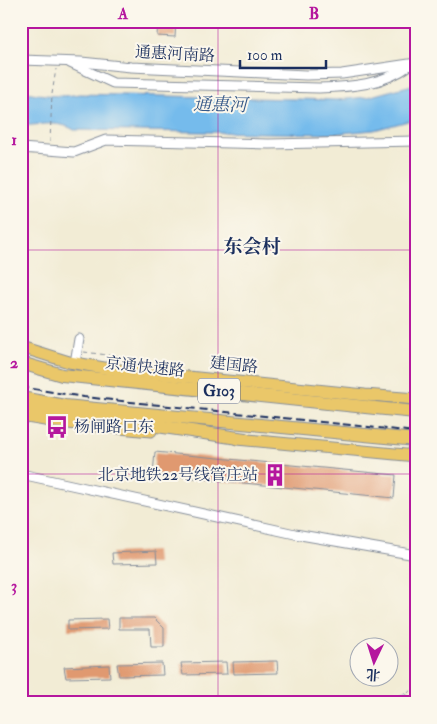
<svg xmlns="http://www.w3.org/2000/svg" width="437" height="724" font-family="'IM FELL Double Pica','Noto Serif SC',serif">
<rect width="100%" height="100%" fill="#fbf7ec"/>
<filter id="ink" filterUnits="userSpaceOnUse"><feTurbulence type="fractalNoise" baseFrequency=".02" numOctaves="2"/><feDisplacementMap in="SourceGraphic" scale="10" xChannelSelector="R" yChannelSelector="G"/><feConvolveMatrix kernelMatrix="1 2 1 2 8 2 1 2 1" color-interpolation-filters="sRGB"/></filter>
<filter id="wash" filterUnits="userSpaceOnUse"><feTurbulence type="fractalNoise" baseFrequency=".0096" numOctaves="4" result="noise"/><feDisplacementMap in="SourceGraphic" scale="20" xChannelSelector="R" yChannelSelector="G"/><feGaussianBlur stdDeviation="1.12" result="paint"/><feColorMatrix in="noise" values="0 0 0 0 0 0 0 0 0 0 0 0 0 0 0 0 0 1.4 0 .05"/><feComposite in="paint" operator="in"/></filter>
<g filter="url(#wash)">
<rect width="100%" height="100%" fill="#f2ecd5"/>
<path fill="#75bbec" stroke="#4875a5" d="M416,84V119L374,130L332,134L74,130C59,120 38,125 21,126V91C41,95 60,98 79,94L336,100L367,97Z"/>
<g id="blocks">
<g fill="#e0996f">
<path d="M158,21H176L175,37L157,36Z"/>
<path d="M155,452L396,475L394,498L153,474Z"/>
<path d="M156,551L157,563L113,564L112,553Z"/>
<path d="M119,618H154L164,628V647H151L150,629H119Z"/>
<path d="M107,619L108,629L68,630V620Z"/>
<path d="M277,661L278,673L234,674L233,662Z"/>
<path d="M226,662L227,674L183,675L181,663Z"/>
<path d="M162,663L163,675L119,676L117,664Z"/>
<path d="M109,665L110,677L66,678L64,667Z"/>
</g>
</g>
</g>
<g filter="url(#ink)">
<use href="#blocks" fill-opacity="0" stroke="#868e9a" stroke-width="1"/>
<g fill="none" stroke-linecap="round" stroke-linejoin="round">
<defs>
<g id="minor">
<path d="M21,60L81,62L131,67L306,75L342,74L416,63"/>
<path d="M70,63L113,83L319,88C351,87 383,85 410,65"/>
<path d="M21,148L74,152L106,140L269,144L416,141"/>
<path d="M75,363L79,339"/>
<path d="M412,455L416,410"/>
<path d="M21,474L295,534L416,555"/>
<path d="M399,703L404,699"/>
</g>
<g id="major">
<path d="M21,347L69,362L110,369L365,395L416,399"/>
<path d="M21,416L57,422L151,431"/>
<path d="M237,439L416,456"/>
</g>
<g id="highway">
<path d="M21,363L62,375L375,408"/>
<path d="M21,398L65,406L375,436"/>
<path d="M21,410L130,422L245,439"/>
</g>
</defs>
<use href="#minor" stroke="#868e9a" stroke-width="11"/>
<use href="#major" stroke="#868e9a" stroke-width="13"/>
<use href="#highway" stroke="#868e9a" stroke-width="14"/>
<g stroke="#868e9a" stroke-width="1" stroke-dasharray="4 4" stroke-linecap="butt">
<path d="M50,142L52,94L56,69"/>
<path d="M84,352L138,359"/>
<path d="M413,464L416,481"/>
<path d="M408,693L416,684"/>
<path d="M415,703L416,695"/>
</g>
<use href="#minor" stroke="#fff" stroke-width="9"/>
<use href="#major" stroke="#eac769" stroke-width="11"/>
<use href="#highway" stroke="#eac769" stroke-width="12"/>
<path stroke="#1b2f5e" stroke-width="2" stroke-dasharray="8 4" stroke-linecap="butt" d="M21,387L84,397L416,432"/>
<defs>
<g id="highway-bridge">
<path d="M375,408L416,412"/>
<path d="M375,436L416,440"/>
</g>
</defs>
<use href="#highway-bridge" stroke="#868e9a" stroke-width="14" stroke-linecap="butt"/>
<use href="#highway-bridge" stroke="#eac769" stroke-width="12"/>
</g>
</g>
<path fill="none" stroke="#b5179e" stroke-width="1" stroke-opacity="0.55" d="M218,21V703M21,250H416M21,474H416"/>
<defs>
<symbol id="bus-bare" viewBox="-9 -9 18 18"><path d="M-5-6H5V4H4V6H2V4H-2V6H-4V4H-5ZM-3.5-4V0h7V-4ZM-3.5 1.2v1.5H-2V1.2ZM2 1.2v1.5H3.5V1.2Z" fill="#b5179e" stroke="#fbf7ec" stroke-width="2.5" paint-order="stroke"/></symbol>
<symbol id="building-bare" viewBox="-9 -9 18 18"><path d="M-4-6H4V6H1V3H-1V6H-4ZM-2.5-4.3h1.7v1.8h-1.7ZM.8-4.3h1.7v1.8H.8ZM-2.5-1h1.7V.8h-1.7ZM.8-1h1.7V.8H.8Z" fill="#b5179e" stroke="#fbf7ec" stroke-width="2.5" paint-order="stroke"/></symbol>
</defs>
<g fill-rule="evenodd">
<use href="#bus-bare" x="41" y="411" width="32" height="32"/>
<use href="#building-bare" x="259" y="459" width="32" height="32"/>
</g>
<g text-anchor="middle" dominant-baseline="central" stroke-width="4" stroke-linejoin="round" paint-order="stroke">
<rect fill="#fbf7ec" stroke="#5e6b89" stroke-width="1" x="198" y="378.5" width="42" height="25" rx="4"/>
<g font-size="15" font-weight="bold" fill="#1b2f5e">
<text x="219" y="391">G103</text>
</g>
<g font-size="16" fill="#1b2f5e" stroke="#fbf7ec">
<text transform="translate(175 54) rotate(3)">通惠河南路</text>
<text transform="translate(234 365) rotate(6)">建国路</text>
<text transform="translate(145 367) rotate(6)">京通快速路</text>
</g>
<g font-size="16" fill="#1b2f5e" stroke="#fbf7ec" text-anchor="start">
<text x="74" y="427">杨闸路口东</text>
<text x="258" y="475" text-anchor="end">北京地铁22号线管庄站</text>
</g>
<g font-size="18" font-style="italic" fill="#365989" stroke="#fbf7ec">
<text transform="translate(220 105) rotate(1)">通惠河</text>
</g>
<g font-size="19" font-weight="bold" fill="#1b2f5e" stroke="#fbf7ec">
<text x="252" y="247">东会村</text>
</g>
</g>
<rect width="437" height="724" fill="none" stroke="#fbf7ec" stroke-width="55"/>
<g transform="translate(374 662) rotate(184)"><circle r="24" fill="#fbf7ec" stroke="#a1a7b3"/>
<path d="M0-4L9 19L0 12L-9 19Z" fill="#b5179e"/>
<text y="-8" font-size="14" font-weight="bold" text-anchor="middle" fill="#1b2f5e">北</text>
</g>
<path d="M240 60v8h86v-8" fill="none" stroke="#1b2f5e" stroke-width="2.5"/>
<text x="247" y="60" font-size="15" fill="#1b2f5e" stroke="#fbf7ec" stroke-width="4" paint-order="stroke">100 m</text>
<rect x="28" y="28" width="382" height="668" fill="none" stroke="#b5179e" stroke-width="2"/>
<g font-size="16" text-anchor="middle" font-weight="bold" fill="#b5179e">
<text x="123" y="19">A</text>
<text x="314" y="19">B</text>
<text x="14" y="145">1</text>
<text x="14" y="368">2</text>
<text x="14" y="591">3</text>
</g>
</svg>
